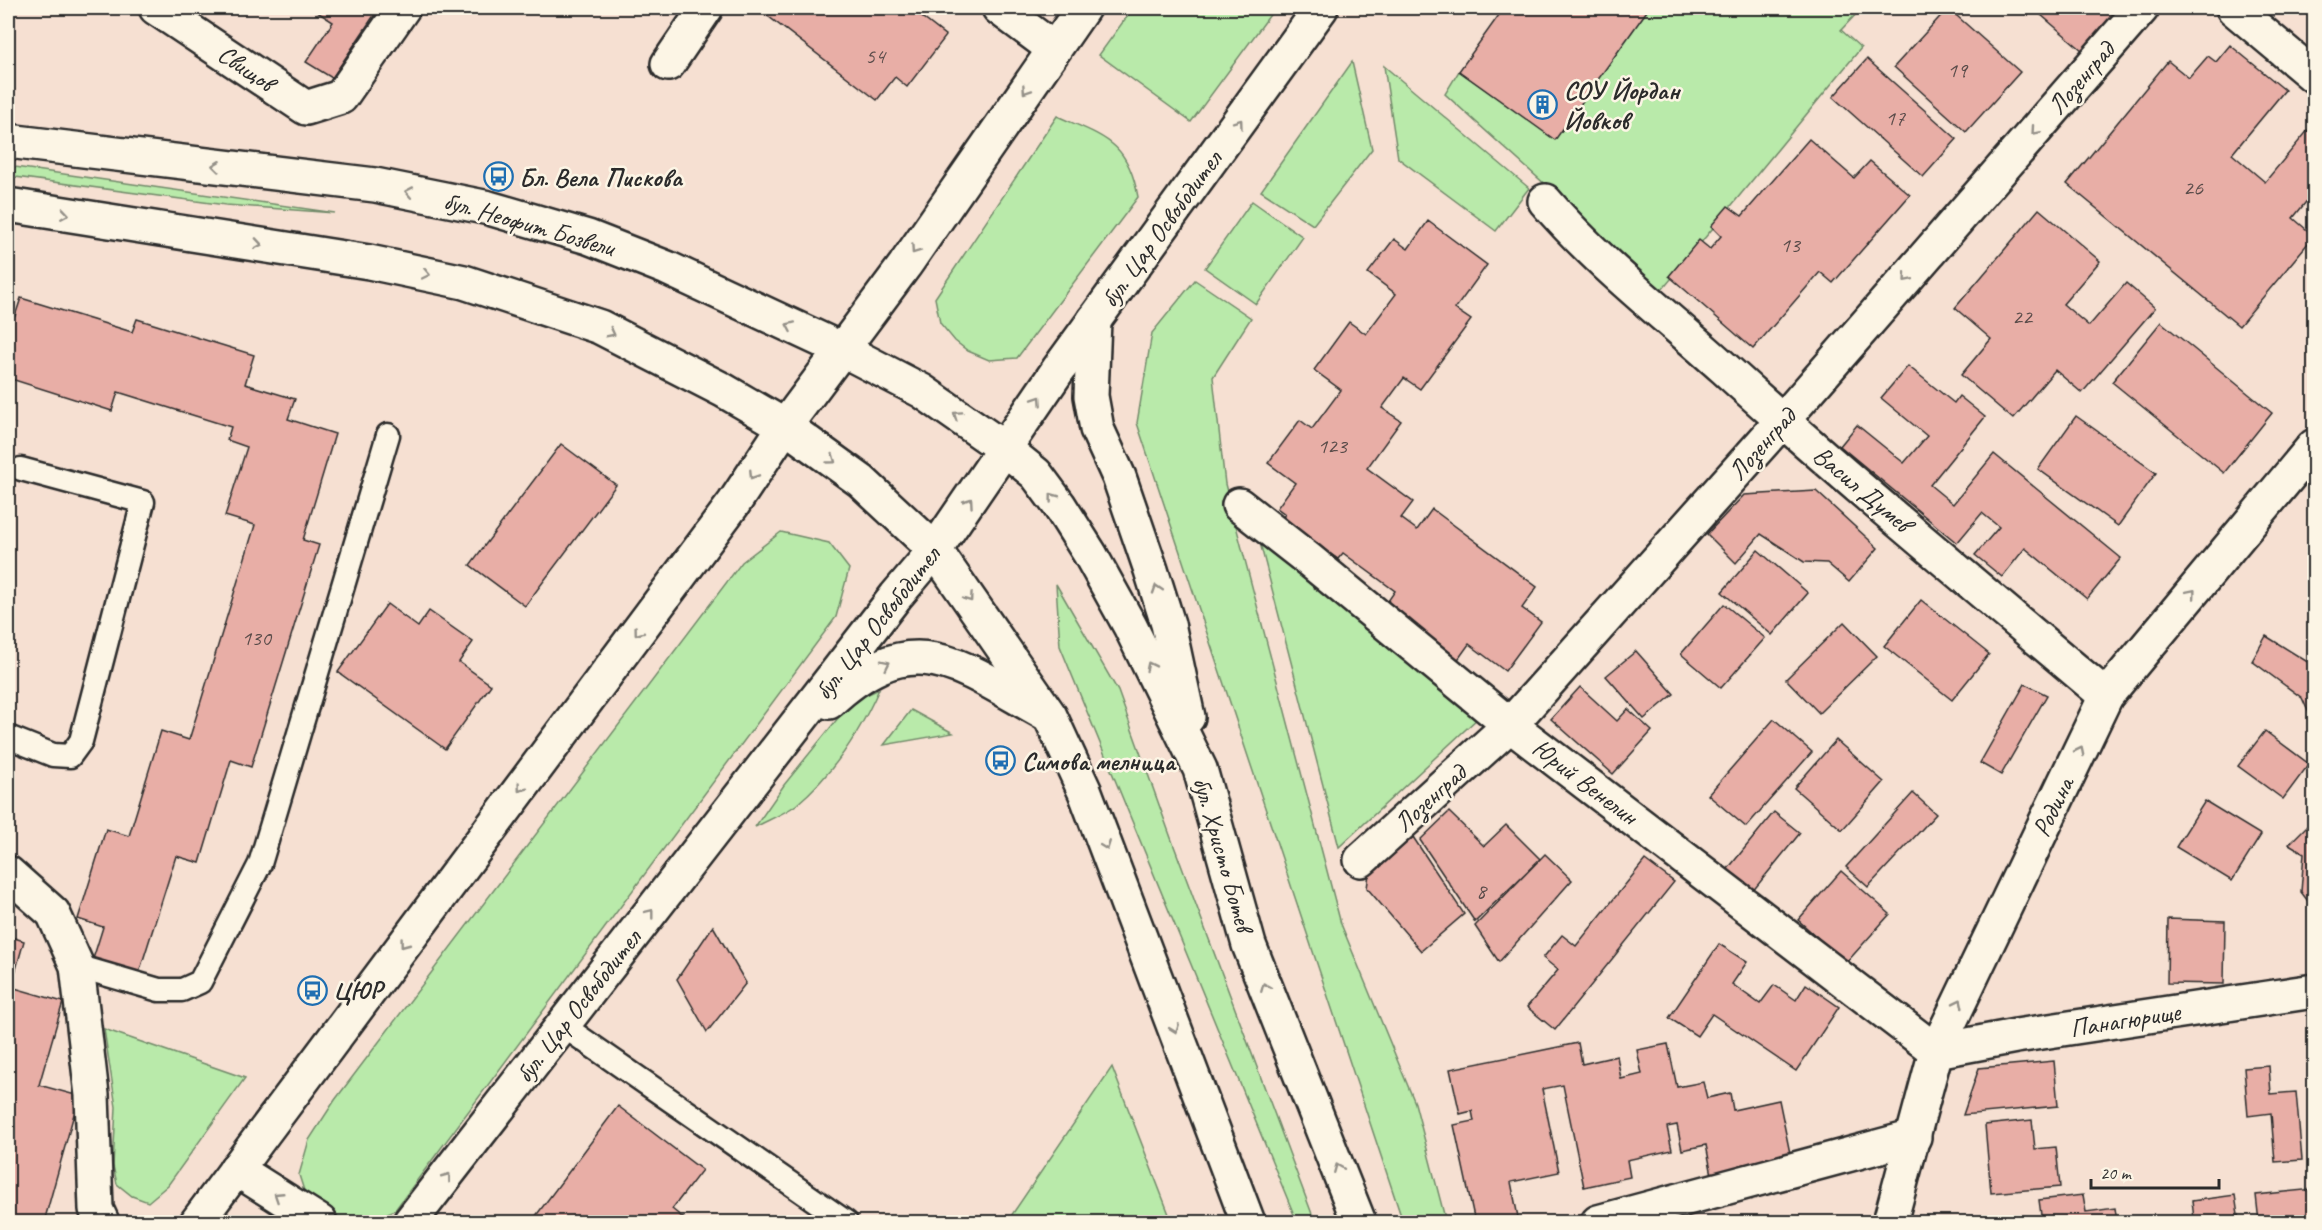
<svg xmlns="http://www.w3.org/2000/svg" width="2322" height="1230" font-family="Caveat,sans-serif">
<rect width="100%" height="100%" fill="#f6e0d2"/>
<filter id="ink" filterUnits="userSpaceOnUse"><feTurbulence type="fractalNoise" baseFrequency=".0167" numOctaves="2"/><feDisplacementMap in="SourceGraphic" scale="12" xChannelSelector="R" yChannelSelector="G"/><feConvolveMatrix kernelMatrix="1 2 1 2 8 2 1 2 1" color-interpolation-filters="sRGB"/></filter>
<g filter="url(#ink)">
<g fill="#b9eaaa" stroke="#728a6a" stroke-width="1.5">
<path d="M1133,8H1275L1191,122L1099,55Z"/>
<path d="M1649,8H1862L1841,30L1861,48L1662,290L1445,94L1459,71L1555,139Z"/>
<path d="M1352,62L1372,149L1313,225L1261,191Z"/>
<path d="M1384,66L1529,188L1496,231L1398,158Z"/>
<path d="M1057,116C1104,137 1128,141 1138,197L1017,358L989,360L968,351L955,341L940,323L935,298Z"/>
<path d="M8,166L335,213L226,205L8,176Z"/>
<path d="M1252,201L1303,237L1256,304L1205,268Z"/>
<path d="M1195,280L1251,318L1213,377L1225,484L1341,924L1415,1103L1446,1222H1403L1137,423L1152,333Z"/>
<path d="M781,532L829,543L849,569L836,617L395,1210L367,1222H338L334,1220L307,1200L299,1175L309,1140L335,1100L742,562Z"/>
<path d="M1258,535L1479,717L1339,847Z"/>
<path d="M1056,584L1118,691L1171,838L1315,1222H1297L1060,646Z"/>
<path d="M879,689C860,732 833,774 796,805C784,814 768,820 755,827L784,785L851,702Z"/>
<path d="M911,710L953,733L884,745Z"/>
<path d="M104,1029L245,1078L168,1185L148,1202L132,1196L117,1184L113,1166L116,1107Z"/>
<path d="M1112,1067L1172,1222H1007Z"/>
</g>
<g fill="#e8aea6" stroke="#2b2b2b" stroke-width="1.5">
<path d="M311,8H379L332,78L306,62L333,22Z"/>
<path d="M768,8H910L946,36L907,87L895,77L877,100L764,13Z"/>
<path d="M1504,8H1649L1555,140L1459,71Z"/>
<path d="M1948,8L2020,72L1966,132L1894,67Z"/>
<path d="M2033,8H2125L2090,57Z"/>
<path d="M2230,45L2285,90L2232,154L2265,182L2314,123V192L2293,218L2314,236L2239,326L2067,184L2168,61L2189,78L2208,56L2216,62Z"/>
<path d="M1867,59L1957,139L1923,177L1833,97Z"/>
<path d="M1809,139L1854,178L1870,161L1910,195L1833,283L1820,272L1753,349L1669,276L1699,240L1710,249L1721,236L1711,226L1728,206L1742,216Z"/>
<path d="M2039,209L2100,261L2063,304L2089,326L2126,283L2155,308L2082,393L2055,370L2013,419L1961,375L1991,339L1955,308Z"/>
<path d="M1428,221L1487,265L1455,309L1471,320L1420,389L1404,378L1382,408L1401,421L1367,468L1413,502L1401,518L1417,530L1432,509L1537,587L1522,608L1541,622L1505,671L1469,644L1454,665L1381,611L1395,591L1343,553L1338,559L1318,545L1311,554L1275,528L1285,514L1277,508L1295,483L1268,463L1300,420L1312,429L1341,390L1314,370L1349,322L1366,334L1396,294L1368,273L1394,239L1408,249Z"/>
<path d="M21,298L132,332L137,319L254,355L245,384L295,399L288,419L335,434L303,540L319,545L251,767L231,760L200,863L176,856L139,973L93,959L103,927L78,919L106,829L129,836L161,731L189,740L255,525L225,516L247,447L227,440L231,427L118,392L112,411L8,378V314L15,316Z"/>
<path d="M2161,322L2272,413L2224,473L2112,382Z"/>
<path d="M1908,366L1954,403L1959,396L1985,417L1930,485L1953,504L1994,454L2121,558L2087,599L2025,548L2002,577L1975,555L1999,527L1982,513L1957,543L1840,446L1857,425L1904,463L1927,436L1881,398Z"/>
<path d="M2076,416L2156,473L2118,526L2038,469Z"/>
<path d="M561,444L616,485L525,606L470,565Z"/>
<path d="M1816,491L1878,548L1849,582L1827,563L1804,562L1761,534L1736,563L1707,534L1744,495Z"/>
<path d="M1758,550L1808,593L1772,635L1722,592Z"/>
<path d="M1921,600L1989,654L1952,700L1884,646Z"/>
<path d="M387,604L418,627L429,611L473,642L459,662L491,685L445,749L338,672Z"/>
<path d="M1724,604L1765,638L1721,688L1681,654Z"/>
<path d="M1844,622L1877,656L1819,713L1786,679Z"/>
<path d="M2266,636L2314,666V724L2302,698L2252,661Z"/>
<path d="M1636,651L1674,694L1644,719L1606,676Z"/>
<path d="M2025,684L2047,695L2001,775L1980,763Z"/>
<path d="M1580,687L1617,721L1628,709L1652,731L1613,774L1551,719Z"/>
<path d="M1774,719L1812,752L1746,827L1708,795Z"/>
<path d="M2265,731L2309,764L2283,799L2238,766Z"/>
<path d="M1836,740L1884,782L1842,830L1794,788Z"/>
<path d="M1913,793L1936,814L1868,887L1846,867Z"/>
<path d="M2205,801L2261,835L2232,881L2176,847Z"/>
<path d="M1449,812L1484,846L1506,825L1540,859L1475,922L1420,840Z"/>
<path d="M1774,812L1800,833L1752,892L1727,870Z"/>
<path d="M2314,819V909L2301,892L2304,853L2289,844Z"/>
<path d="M1413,837L1464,914L1421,951L1367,888L1369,874Z"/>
<path d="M1545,854L1572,880L1499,962L1475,926Z"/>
<path d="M1645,860L1674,882L1555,1030L1527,1007L1558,970L1543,958L1562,935L1576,946Z"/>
<path d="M1841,871L1890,914L1846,963L1798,920Z"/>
<path d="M2168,919L2225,921L2224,984L2167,983Z"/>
<path d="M713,926L746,983L707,1032L677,979Z"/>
<path d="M8,936L24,941L11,987L63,1002L39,1085L79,1096L44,1222H8Z"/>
<path d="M1719,944L1747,962L1732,984L1760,1004L1774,985L1796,1000L1806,984L1839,1007L1796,1071L1712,1014L1697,1036L1669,1018Z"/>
<path d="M1578,1043L1582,1064L1617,1056L1621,1079L1642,1074L1637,1050L1668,1044L1677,1087L1703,1082L1707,1098L1730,1093L1733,1110L1779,1100L1792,1163L1713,1180L1706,1145L1682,1150L1677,1125L1667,1127L1672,1150L1627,1160L1630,1177L1584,1187L1563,1085L1542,1089L1559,1172L1511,1182L1519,1222H1475L1454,1125L1474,1121L1472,1111L1460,1114L1450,1069Z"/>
<path d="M2054,1061L2058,1106L1963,1115L1979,1068Z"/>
<path d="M2269,1066L2271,1094L2296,1092L2302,1160L2275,1162L2271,1113L2248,1116L2244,1068Z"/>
<path d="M618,1106L702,1170L672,1209L688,1222H535V1217Z"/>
<path d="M2032,1120L2035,1149L2056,1147L2060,1187L1991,1193L1985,1125Z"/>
<path d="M2314,1189V1222H2259L2256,1195Z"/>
<path d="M2083,1195L2086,1212L2115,1208L2117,1222H2042L2039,1200Z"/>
<path d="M2235,1195L2239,1222H2185L2184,1220L2194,1219L2192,1201Z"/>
</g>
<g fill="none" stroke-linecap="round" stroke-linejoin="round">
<defs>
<g id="service">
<path d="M8,737L53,755L70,756L81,741L143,502L21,469"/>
<path d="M77,966L159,990H182L200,982L260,864L388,435"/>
<path d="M562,1025L846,1222"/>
</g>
<g id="minor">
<path d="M156,8L306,108L341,97L403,8"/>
<path d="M2233,8L2314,76"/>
<path d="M668,64L706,8"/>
<path d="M1545,201C1598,263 1663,313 1724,368C1848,481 1978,588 2106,696"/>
<path d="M1239,505L1308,559L1510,725L1936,1051L2016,1036L2314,991"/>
<path d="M1361,860L1510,725L1782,421L2142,8"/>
<path d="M8,873L53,913L77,966L92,1095L96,1209L102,1222"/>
<path d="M1598,1222L1914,1137"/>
<path d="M1890,1222L1936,1051L2106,696L2314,446"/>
</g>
<path id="tertiary" d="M999,8L1054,49"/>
<g id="secondary">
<path d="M8,141L375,185L489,208L588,237L667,268L843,350"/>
<path d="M8,205L369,262L464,282L600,327L723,390L785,426"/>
</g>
<g id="primary">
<path d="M1094,320L1091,396L1097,429L1119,477L1151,570L1168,624L1188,717"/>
<path d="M843,350L922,391L1005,449L1036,474L1059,505L1090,554L1130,626L1200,769L1249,945L1359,1222"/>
<path d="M785,426L861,481L935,550L1050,716L1085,792L1248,1222"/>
<path d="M829,702C914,622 961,667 1045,713"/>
<path d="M236,1169L320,1222"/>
<path d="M197,1222L734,503L785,426L905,265L1083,8"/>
<path d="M410,1222L896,596L935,550L1058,370L1321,8"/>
</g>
</defs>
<use href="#service" stroke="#2b2b2b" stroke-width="27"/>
<use href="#minor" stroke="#2b2b2b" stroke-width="38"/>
<use href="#tertiary" stroke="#2b2b2b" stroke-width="38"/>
<use href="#secondary" stroke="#2b2b2b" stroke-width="38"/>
<use href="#primary" stroke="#2b2b2b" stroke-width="38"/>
<use href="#service" stroke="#fcf5e5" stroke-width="22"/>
<use href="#minor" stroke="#fcf5e5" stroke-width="33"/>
<use href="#tertiary" stroke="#fcf5e5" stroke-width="33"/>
<use href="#secondary" stroke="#fcf5e5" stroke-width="33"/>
<use href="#primary" stroke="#fcf5e5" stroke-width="33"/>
</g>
<defs><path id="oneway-chevron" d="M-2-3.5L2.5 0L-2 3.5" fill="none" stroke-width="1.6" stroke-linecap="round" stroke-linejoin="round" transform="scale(1.5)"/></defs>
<g stroke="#949088">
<use href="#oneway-chevron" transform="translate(1026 90) rotate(124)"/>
<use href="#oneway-chevron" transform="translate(1239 123) rotate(-54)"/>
<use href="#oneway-chevron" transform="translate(2035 131) rotate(131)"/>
<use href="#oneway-chevron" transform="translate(216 166) rotate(-173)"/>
<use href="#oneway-chevron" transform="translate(409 192) rotate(-169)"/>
<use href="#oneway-chevron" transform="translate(65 214) rotate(9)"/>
<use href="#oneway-chevron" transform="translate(258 244) rotate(9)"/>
<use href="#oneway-chevron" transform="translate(915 250) rotate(125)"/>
<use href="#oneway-chevron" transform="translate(426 274) rotate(12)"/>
<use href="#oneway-chevron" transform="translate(1907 278) rotate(131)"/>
<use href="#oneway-chevron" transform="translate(790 326) rotate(-156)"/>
<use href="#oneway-chevron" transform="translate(611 333) rotate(27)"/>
<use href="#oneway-chevron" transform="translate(1038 400) rotate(-56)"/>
<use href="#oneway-chevron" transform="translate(957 415) rotate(-145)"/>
<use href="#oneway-chevron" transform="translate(832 460) rotate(36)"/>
<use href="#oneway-chevron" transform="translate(753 475) rotate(123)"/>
<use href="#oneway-chevron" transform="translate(1053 497) rotate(-127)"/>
<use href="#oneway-chevron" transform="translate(969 502) rotate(-55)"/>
<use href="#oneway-chevron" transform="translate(1157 589) rotate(-108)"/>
<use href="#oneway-chevron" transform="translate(2192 593) rotate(-50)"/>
<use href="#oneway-chevron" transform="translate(969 598) rotate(55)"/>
<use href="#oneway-chevron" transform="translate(638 632) rotate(127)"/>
<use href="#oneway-chevron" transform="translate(886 664) rotate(-26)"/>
<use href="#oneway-chevron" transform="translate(1150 666) rotate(-116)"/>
<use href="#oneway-chevron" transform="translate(2080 751) rotate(-64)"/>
<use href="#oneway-chevron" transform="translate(521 788) rotate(127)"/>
<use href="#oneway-chevron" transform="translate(1106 846) rotate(69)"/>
<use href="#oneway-chevron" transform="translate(650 913) rotate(-52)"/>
<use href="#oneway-chevron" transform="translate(404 944) rotate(127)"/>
<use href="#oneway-chevron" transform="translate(1265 987) rotate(-112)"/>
<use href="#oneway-chevron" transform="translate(1959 1003) rotate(-64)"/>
<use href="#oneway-chevron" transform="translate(1175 1029) rotate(69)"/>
<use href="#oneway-chevron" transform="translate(1338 1168) rotate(-112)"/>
<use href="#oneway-chevron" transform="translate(447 1177) rotate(-53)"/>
<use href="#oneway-chevron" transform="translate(278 1196) rotate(-147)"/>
</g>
</g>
<defs>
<symbol id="building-ring" viewBox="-11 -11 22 22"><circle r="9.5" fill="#fcf5e5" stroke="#1f6fb2" stroke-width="1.5"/><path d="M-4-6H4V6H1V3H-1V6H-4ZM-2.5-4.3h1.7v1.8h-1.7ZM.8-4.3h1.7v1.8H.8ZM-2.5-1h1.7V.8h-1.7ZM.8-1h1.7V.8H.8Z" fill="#1f6fb2"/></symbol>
<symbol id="bus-ring" viewBox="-11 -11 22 22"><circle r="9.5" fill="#fcf5e5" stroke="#1f6fb2" stroke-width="1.5"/><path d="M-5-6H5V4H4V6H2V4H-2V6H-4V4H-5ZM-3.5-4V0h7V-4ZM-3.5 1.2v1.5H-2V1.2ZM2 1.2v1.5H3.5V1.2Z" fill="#1f6fb2"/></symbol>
</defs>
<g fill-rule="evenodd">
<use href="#building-ring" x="1526" y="88" width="33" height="33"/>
<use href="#bus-ring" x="482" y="160" width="33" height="33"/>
<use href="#bus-ring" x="984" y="744" width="33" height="33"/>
<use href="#bus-ring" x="296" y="974" width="33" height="33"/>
</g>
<g text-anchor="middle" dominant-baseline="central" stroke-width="5" stroke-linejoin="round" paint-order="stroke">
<g font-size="22" fill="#5a4c4a">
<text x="875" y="56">54</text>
<text x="1957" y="70">19</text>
<text x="1895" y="118">17</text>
<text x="2193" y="188">26</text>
<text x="1790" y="245">13</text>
<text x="2022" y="317">22</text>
<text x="1332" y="446">123</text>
<text x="256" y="638">130</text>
<text x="1481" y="891">8</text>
</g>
<g font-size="26" fill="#2b2b2b" stroke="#fcf5e5">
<text transform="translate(246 68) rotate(34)">Свищов</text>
<text transform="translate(2081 78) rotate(-49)">Лозенград</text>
<text transform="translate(529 224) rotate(16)">бул. Неофит Бозвели</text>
<text transform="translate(1161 229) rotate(-54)">бул. Цар Освободител</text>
<text transform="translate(1762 444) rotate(-48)">Лозенград</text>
<text transform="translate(1862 489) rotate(40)">Васил Думев</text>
<text transform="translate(877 623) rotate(-52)">бул. Цар Освободител</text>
<text transform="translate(1585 782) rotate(37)">Юрий Венелин</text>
<text transform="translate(1430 798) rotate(-42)">Лозенград</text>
<text transform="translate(2053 807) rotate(-64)">Родина</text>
<text transform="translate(1223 854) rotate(74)">бул. Христо Ботев</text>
<text transform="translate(578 1006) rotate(-52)">бул. Цар Освободител</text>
<text transform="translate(2125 1020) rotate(-9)">Панагюрище</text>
</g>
<g font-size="26" font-weight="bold" fill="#2b2b2b" stroke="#fcf5e5" text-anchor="start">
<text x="1564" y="90">СОУ Йордан<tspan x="1564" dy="30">Йовков</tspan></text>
<text x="519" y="177">Бл. Вела Пискова</text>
<text x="1022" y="761">Симова мелница</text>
<text x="333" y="990">ЦЮР</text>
</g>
</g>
<rect width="2322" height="1230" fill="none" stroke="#fcf5e5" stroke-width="30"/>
<rect x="15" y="15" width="2292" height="1200" fill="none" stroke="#2b2b2b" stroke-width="2" filter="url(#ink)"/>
<path d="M2091 1179v9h128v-9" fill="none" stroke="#2b2b2b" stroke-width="3"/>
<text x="2100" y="1179" font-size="18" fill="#2b2b2b" stroke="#fcf5e5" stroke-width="4.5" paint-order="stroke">20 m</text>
</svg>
